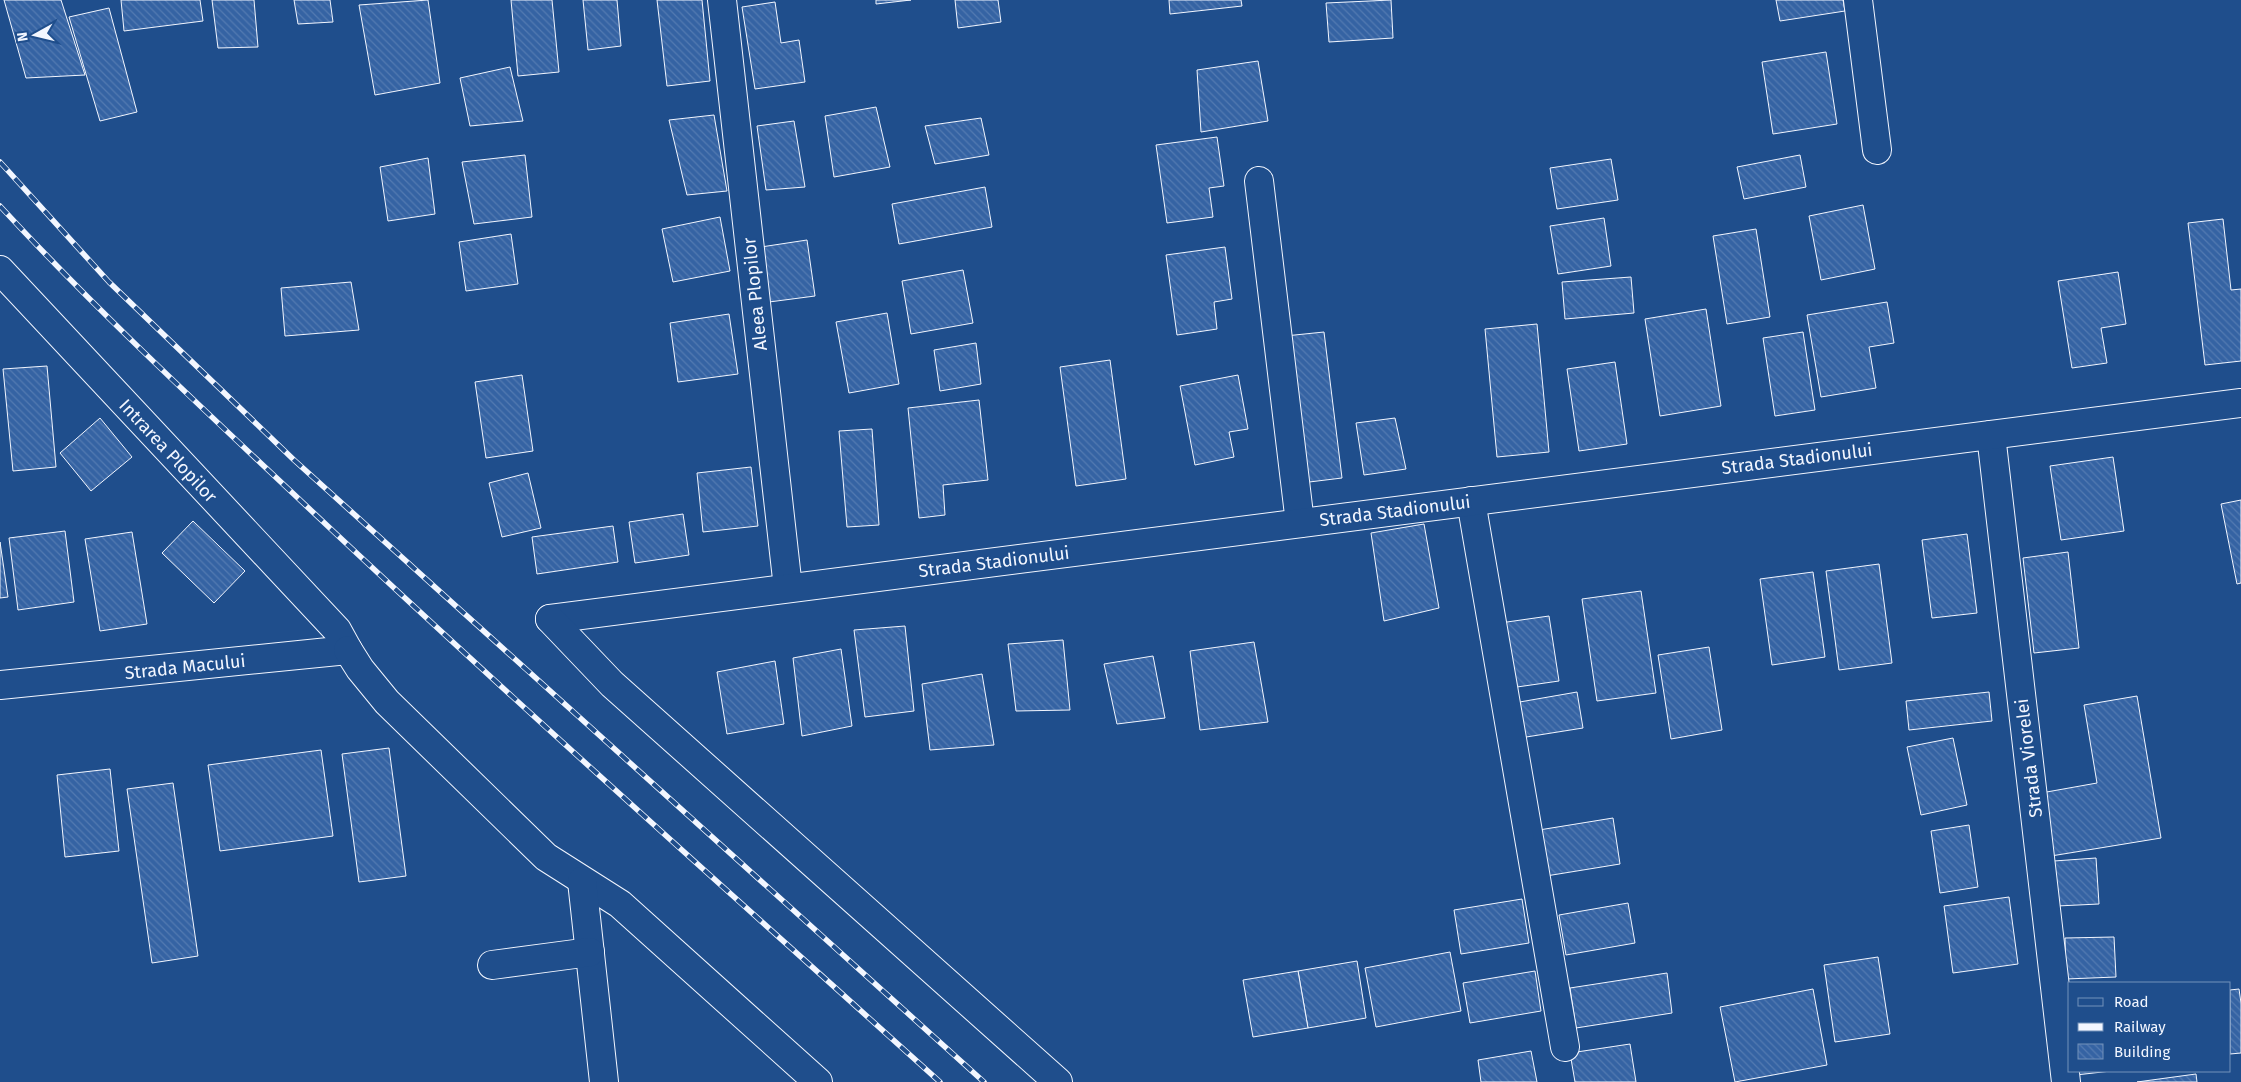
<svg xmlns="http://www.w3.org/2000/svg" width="2241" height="1082" font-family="'Fira Sans',sans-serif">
<defs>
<pattern id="building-back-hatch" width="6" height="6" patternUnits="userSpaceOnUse" patternTransform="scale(1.25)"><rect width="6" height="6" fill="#3563a3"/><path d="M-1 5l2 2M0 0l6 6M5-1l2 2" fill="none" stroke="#537ab1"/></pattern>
</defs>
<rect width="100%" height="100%" fill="#1f4e8c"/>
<g fill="url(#building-back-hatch)" stroke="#f2f6ff">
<path d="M4,0H61L85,75L26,78Z"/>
<path d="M121,0H200L203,21L124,31Z"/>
<path d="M212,0H254L258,47L218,48Z"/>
<path d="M294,0H330L333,22L298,24Z"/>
<path d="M428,0L440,83L375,95L359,5Z"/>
<path d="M511,0H552L559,72L518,76Z"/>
<path d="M583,0H617L621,46L588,50Z"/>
<path d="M657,0H702L710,81L667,86Z"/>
<path d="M876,0H911L876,4Z"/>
<path d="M955,0H998L1001,22L958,28Z"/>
<path d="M1169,0H1241L1242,6L1170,14Z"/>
<path d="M1391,0L1393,38L1329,42L1326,3Z"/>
<path d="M1776,0H1843L1845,11L1780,21Z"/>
<path d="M775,2L781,43L799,40L805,82L755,89L742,7Z"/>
<path d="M109,8L137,112L100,121L69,17Z"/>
<path d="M1826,52L1837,124L1773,134L1762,62Z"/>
<path d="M1258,61L1268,121L1201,132L1197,70Z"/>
<path d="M510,67L523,121L470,126L460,78Z"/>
<path d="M876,107L890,167L834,177L825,116Z"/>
<path d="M714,115L727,191L687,195L669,120Z"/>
<path d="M981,118L989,155L935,164L925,126Z"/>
<path d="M794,121L805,187L766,190L757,126Z"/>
<path d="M1217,137L1224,186L1209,188L1213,217L1167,223L1156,145Z"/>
<path d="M525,155L532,217L474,224L462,162Z"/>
<path d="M1800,155L1806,187L1744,199L1737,167Z"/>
<path d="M428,158L435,214L388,221L380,167Z"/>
<path d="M1611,159L1618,200L1557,209L1550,168Z"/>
<path d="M985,187L992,227L899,244L892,204Z"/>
<path d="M1863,205L1875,269L1821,280L1809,216Z"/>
<path d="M720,217L730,271L673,282L662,229Z"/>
<path d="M1604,218L1611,266L1558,274L1550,226Z"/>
<path d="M2223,219L2231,290L2241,289V361L2205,365L2188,223Z"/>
<path d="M1756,229L1770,317L1727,324L1713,236Z"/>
<path d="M511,234L518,284L466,291L459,242Z"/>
<path d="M807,240L815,296L769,302L761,247Z"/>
<path d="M1225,247L1232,299L1214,302L1217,329L1177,335L1166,255Z"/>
<path d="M963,270L973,323L911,334L902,281Z"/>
<path d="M2118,272L2126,324L2101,328L2107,363L2072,368L2058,281Z"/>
<path d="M1631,277L1634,313L1565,319L1562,282Z"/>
<path d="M351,282L359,330L285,336L281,288Z"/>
<path d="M1887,302L1894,343L1869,347L1876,388L1821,397L1807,315Z"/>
<path d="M1706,309L1721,406L1660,416L1645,319Z"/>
<path d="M887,313L899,384L849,393L836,322Z"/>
<path d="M729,314L738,374L678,382L670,323Z"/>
<path d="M1537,324L1549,452L1497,457L1485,329Z"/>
<path d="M1324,332L1342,478L1301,483L1285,336Z"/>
<path d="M1803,332L1815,410L1775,416L1763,338Z"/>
<path d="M976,343L981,384L940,391L934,350Z"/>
<path d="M1110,360L1126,479L1076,486L1060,367Z"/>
<path d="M1615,362L1627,444L1579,451L1567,369Z"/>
<path d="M47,366L56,467L13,471L3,369Z"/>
<path d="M522,375L533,451L486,458L475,382Z"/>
<path d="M1238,375L1248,429L1229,432L1234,457L1195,465L1180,386Z"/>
<path d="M979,400L988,480L943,485L945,515L919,518L908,408Z"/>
<path d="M100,418L132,457L91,491L60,453Z"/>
<path d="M1395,418L1406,469L1364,475L1356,423Z"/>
<path d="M872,429L879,525L847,527L839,431Z"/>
<path d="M2113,457L2124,531L2061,540L2050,466Z"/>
<path d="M751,467L758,526L703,532L697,473Z"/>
<path d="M528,473L541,528L502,537L489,483Z"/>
<path d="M2241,500V583L2237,584L2221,504Z"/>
<path d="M683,514L689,555L635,563L629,522Z"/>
<path d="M193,521L245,571L214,603L162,553Z"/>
<path d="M1424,524L1439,608L1384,621L1371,533Z"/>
<path d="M613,526L618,562L537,574L532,537Z"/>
<path d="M65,531L74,602L18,610L9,538Z"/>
<path d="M132,532L147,624L100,631L85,539Z"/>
<path d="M1967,534L1977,613L1932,618L1922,540Z"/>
<path d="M0,542L8,597L0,598Z"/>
<path d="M2068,552L2079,648L2034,653L2023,558Z"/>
<path d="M1879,564L1892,663L1839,670L1826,571Z"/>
<path d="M1813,572L1825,657L1772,665L1760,579Z"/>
<path d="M1641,591L1656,693L1597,701L1582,599Z"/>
<path d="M1549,616L1559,681L1510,688L1500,623Z"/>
<path d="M905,626L914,711L865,717L854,630Z"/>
<path d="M1063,640L1070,710L1016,711L1008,644Z"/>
<path d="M1254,642L1268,722L1200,730L1190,651Z"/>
<path d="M1709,647L1722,730L1671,739L1658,655Z"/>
<path d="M841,649L852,726L802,736L793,658Z"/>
<path d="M1153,656L1165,718L1117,724L1104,664Z"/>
<path d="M775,661L784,724L727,734L717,672Z"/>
<path d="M982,674L994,745L930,750L922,684Z"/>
<path d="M1577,692L1583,728L1520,738L1514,703Z"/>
<path d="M1989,692L1992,721L1909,730L1906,701Z"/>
<path d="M2137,696L2161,838L2051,856L2041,793L2097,783L2084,705Z"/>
<path d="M1953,738L1967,805L1921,815L1907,747Z"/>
<path d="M389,748L406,876L359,882L342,754Z"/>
<path d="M321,750L333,836L220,851L208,765Z"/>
<path d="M110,769L119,851L65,857L57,775Z"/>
<path d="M173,783L198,956L152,963L127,789Z"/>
<path d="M1613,818L1620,864L1546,876L1539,830Z"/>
<path d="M1969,825L1978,887L1940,893L1931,831Z"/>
<path d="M2096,858L2099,904L2057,906L2054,861Z"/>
<path d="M2009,897L2018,964L1953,973L1944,906Z"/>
<path d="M1522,899L1529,943L1461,954L1454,910Z"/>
<path d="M1628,903L1635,943L1566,955L1559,915Z"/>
<path d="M2114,937L2116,977L2066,979L2065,938Z"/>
<path d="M1450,952L1461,1011L1376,1027L1365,968Z"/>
<path d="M1878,957L1890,1034L1835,1042L1824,965Z"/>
<path d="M1357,961L1366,1018L1308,1028L1298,971Z"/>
<path d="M1298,971L1308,1028L1253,1037L1243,980Z"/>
<path d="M1535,971L1541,1011L1470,1023L1463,983Z"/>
<path d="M1667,973L1672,1013L1576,1028L1570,988Z"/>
<path d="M1813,989L1827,1065L1735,1082L1720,1007Z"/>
<path d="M2239,989L2241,1003V1053L2230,1054V990Z"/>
<path d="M1630,1044L1636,1082H1575L1570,1053Z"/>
<path d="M1531,1051L1537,1082H1481L1478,1060Z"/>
<path d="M2075,1071H2111L2076,1075Z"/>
<path d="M2196,1074L2197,1082H2137Z"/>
</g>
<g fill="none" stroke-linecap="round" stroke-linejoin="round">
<defs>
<g id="minor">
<path d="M722,0L788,588"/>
<path d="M1858,0L1877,150"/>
<path d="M1259,181L1300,523"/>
<path d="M0,270L337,630L348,650L0,685"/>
<path d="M1991,435L2066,1082"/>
<path d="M1471,501L1565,1047"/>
<path d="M550,619L2241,403"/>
<path d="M550,619L612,684L1058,1082"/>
<path d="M348,650L360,669L387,702L546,857L620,904L818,1082"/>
<path d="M582,881L604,1082"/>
<path d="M492,965L590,952"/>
</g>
</defs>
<use href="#minor" stroke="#f2f6ff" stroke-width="30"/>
<use href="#minor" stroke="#1f4e8c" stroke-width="28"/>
<defs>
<g id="rail">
<path d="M0,162L109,282L294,460L984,1082"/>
<path d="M0,206C95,309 198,404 300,500C510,698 726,889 940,1082"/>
</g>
</defs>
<use href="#rail" stroke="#f2f6ff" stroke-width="5.5"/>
<use href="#rail" stroke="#1f4e8c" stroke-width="4" stroke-dasharray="11" stroke-linecap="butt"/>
</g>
<g text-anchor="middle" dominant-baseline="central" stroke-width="4" stroke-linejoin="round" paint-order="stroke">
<g font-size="18" fill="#f2f6ff" stroke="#1f4e8c">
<text transform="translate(755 294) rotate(-96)">Aleea Plopilor</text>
<text transform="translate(168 451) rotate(47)">Intrarea Plopilor</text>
<text transform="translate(1797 459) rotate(-7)">Strada Stadionului</text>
<text transform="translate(1395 511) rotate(-7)">Strada Stadionului</text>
<text transform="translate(994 562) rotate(-7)">Strada Stadionului</text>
<text transform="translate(185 667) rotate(-6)">Strada Macului</text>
<text transform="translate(2029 758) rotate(-97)">Strada Viorelei</text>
</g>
</g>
<rect x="2068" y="982" width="162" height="90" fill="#1f4e8c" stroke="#7391ba"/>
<rect x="2078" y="998" width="25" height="8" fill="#1f4e8c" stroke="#7391ba"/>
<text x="2114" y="1007" font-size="15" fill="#f2f6ff">Road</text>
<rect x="2078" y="1023" width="25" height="8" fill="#f2f6ff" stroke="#7391ba"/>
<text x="2114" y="1032" font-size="15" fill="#f2f6ff">Railway</text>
<rect x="2078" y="1044" width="25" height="15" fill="url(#building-back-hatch)" stroke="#7391ba"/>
<text x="2114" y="1057" font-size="15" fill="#f2f6ff">Building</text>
<g transform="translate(35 35) rotate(262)" stroke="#1f4e8c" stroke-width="4" paint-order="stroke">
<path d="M0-4L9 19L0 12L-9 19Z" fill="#f2f6ff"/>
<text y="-8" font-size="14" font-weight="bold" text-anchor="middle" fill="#f2f6ff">N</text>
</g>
</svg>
